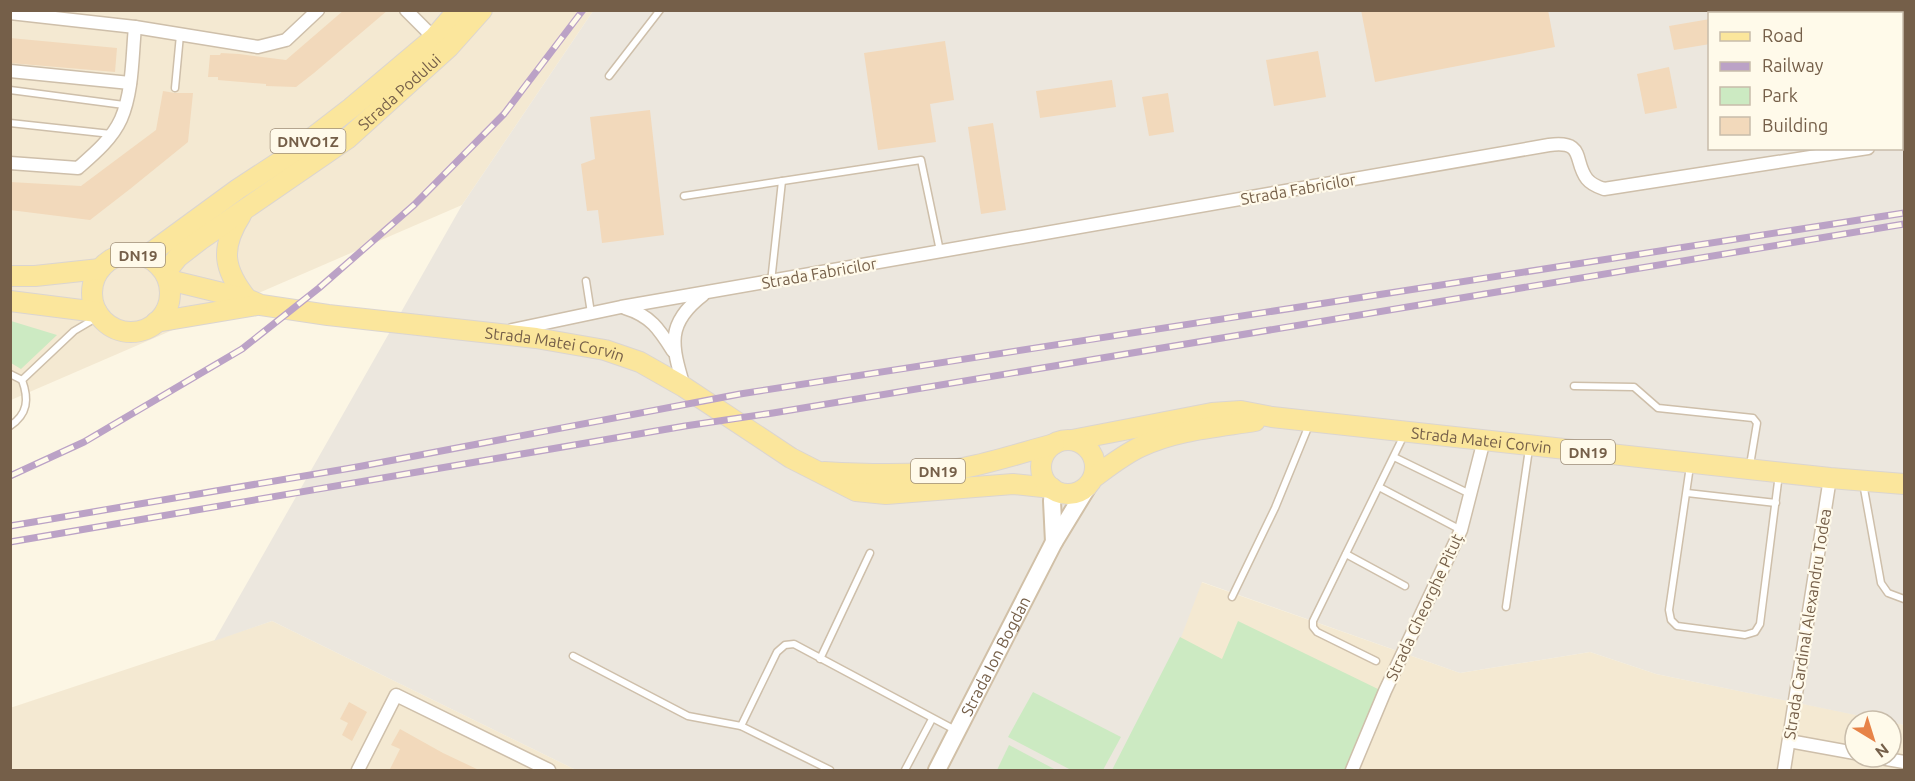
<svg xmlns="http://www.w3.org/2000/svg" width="1915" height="781" font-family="Ubuntu,sans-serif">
<rect width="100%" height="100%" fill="#fcf6e4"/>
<g fill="#f4e9d2">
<path d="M11,11H593L462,205L11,400Z"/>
<path d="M1201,582L1460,673L1590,652L1656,674L1887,721H1855V757H1891V722L1904,725V770H1131Z"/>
<path d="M272,621L576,770H11L10,708Z"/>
</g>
<path fill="#ece7de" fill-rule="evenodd" d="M593,11H1904V725L1656,674L1590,652L1460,673L1202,582L1131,770H576L272,621L214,641L462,205ZM1710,14H1902V148H1710Z"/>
<g fill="#cceac2">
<path d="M11,321L57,335L21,369L11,363Z"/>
<path d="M1238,621L1380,690L1345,770H1112L1180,637L1222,659Z"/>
<path d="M1033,692L1121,737L1103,770H1071L1008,737Z"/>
<path d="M1009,745L1056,770H997Z"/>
</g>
<g fill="#f2d9bb">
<path d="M344,10H388L314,73L296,87L266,86V84L218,80V77H208L210,55H220L221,53L239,54L286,60Z"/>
<path d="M1361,10H1548L1555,47L1375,82Z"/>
<path d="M1710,19V44L1674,50L1669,26Z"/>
<path d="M10,38L117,48L115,72L10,63Z"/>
<path d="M945,41L954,100L930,104L936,142L878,150L864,53Z"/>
<path d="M1318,51L1326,97L1274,106L1266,60Z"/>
<path d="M1669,67L1677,108L1645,114L1637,74Z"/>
<path d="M1112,80L1116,107L1040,118L1036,91Z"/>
<path d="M163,91L175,93H193L188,142L130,189L90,220L10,210V182L81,186L156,130Z"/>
<path d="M1168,93L1174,132L1149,136L1142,97Z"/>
<path d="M650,110L664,235L602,243L598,210L587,211L581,164L595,159L590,117Z"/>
<path d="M993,123L1006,210L981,214L968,127Z"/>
<path d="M349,702L367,712L352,741L342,735L348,723L340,719Z"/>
<path d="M400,729L443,753L481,771H389L400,749L391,745Z"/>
</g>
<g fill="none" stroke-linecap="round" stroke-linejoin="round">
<defs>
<g id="lane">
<path d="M609,76L660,10"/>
<path d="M175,88L180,35"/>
<path d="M10,90L124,105"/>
<path d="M10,123L111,134"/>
<path d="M684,196L921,160L940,251"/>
<path d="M586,281L591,313"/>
<path d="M771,282L782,181"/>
<path d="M10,374L22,380L74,331L96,318"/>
<path d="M1574,386L1634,387L1658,408L1753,418L1757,423L1750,465"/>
<path d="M10,426C28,414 29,399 22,380"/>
<path d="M1394,457L1470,494"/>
<path d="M1690,466L1669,610L1671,620L1677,626L1745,635L1755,632L1760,624L1779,474"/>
<path d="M1863,483L1881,583L1888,593L1904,599"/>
<path d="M1379,487L1461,530"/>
<path d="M1687,493L1776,503"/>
<path d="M1346,554L1405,586"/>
<path d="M1232,597L1275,508L1309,425"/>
<path d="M1506,607L1529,449"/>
<path d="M573,656L688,716L741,726L830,770"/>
<path d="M820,659L870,553"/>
<path d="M1376,661L1317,632L1313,627V621L1404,435"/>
<path d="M741,726L777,652L785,645L794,644L957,731"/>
<path d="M905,770L932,719"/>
</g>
<g id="street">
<path d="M406,10L434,38"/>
<path d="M10,13L135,27L258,47L286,40L318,10"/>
<path d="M10,71L130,83"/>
<path d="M1902,143H1904"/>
<path d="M10,163L78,168C94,154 112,139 121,119C133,91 132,57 135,27"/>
<path d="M625,308C651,316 659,329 673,351"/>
<path d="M512,330L621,307L1549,145C1586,140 1573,161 1587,179C1591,184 1598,187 1604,189L1868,148"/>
<path d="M684,387C672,346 665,324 703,295"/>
<path d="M1789,741L1855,753"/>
<path d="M1875,757L1904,762"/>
<path d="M358,770L396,695L549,770"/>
<path d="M1352,770L1385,691L1461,530L1484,440"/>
<path d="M1784,770L1830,478"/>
</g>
<g id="secondary">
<path d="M1053,489L1052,501L1054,542"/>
<path id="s1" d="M937,770L1054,542L1090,483"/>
</g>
<g id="primary">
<path d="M241,215C220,248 223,269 247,299"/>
<circle cx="131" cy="293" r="39"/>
<path d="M145,257L238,189L290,155L351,108L434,38L458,10"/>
<path id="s2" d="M165,273L178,257L200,240L347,139L449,47L482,10"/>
<path d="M10,276H35L100,269"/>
<path id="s3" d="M169,280L247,299L261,305L328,315L536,338L605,350L640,362L684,387L791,458L856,491L886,494L1013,484L1052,488"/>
<path d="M10,301L97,312"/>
<path d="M156,322L257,305"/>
<path id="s4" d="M1072,440L1212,413L1241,411L1272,417L1830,478L1904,484"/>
<circle cx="1068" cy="467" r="27"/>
<path d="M824,472C858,474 893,475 927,473C970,470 1013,455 1054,444"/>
<path d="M1093,478C1108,467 1123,455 1140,447C1175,430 1217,427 1255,421"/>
</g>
</defs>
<use href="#lane" stroke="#cebfaa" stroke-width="9"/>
<use href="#street" stroke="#cebfaa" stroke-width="15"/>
<use href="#secondary" stroke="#d1c0a7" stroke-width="20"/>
<use href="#primary" stroke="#dbd5d0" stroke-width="22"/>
<use href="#lane" stroke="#fff" stroke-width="6"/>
<use href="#street" stroke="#fff" stroke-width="12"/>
<use href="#secondary" stroke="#fff" stroke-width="16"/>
<use href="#primary" stroke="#fbe69c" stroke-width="20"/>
<defs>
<g id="rail">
<path d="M10,476L84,442L242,349L319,288L414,205L504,114L583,10"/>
<path d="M10,526L357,467L740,394L1904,213"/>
<path d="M10,542L685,426L773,413L1904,224"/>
</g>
</defs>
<use href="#rail" stroke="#bba2c6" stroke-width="7"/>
<use href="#rail" stroke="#fffaea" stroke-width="4.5" stroke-dasharray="14" stroke-linecap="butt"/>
</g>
<g text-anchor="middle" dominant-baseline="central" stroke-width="4.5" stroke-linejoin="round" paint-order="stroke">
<g fill="#fffaea" stroke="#9e8e79" stroke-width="1.5">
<rect x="270.5" y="129" width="75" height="24" rx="4.5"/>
<rect x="111" y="243" width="54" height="24" rx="4.5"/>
<rect x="1561" y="440" width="54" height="24" rx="4.5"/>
<rect x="911" y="459" width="54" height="24" rx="4.5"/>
</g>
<g font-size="15" font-weight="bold" fill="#755f49">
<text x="308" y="141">DNVO1Z</text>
<text x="138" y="255">DN19</text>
<text x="1588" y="452">DN19</text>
<text x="938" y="471">DN19</text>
</g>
<g font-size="16" fill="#755f49" stroke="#fffaea">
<text stroke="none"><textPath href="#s2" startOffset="297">Strada Podului</textPath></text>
<text transform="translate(1298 189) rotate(-10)">Strada Fabricilor</text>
<text transform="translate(819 273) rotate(-10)">Strada Fabricilor</text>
<text stroke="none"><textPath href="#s3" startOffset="392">Strada Matei Corvin</textPath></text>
<text stroke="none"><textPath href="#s4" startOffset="414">Strada Matei Corvin</textPath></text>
<text transform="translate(1424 607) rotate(-65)">Strada Gheorghe Pituț</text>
<text transform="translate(1807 624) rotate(-81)">Strada Cardinal Alexandru Todea</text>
<text stroke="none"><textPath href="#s1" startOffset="128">Strada Ion Bogdan</textPath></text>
</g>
</g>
<rect width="1915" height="781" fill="none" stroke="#755f49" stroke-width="24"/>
<rect x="1708" y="12" width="195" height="138" fill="#fffaea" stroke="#c8bcaa" stroke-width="1.5"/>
<rect x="1720" y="32" width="30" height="9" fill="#fbe69c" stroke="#c8bcaa" stroke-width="1.5"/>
<text x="1762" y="42" font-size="18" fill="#755f49">Road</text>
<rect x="1720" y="62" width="30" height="9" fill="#bba2c6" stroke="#c8bcaa" stroke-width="1.5"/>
<text x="1762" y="72" font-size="18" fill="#755f49">Railway</text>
<rect x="1720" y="87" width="30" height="18" fill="#cceac2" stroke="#c8bcaa" stroke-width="1.5"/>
<text x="1762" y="102" font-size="18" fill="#755f49">Park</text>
<rect x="1720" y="117" width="30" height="18" fill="#f2d9bb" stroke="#c8bcaa" stroke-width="1.5"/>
<text x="1762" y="132" font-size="18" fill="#755f49">Building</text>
<g transform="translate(1873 739) rotate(142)"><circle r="28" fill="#fffaea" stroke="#c8bcaa" stroke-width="1.5"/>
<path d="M0-4.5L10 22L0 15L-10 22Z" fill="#e78348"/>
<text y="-9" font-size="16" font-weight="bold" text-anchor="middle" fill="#755f49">N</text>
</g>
</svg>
